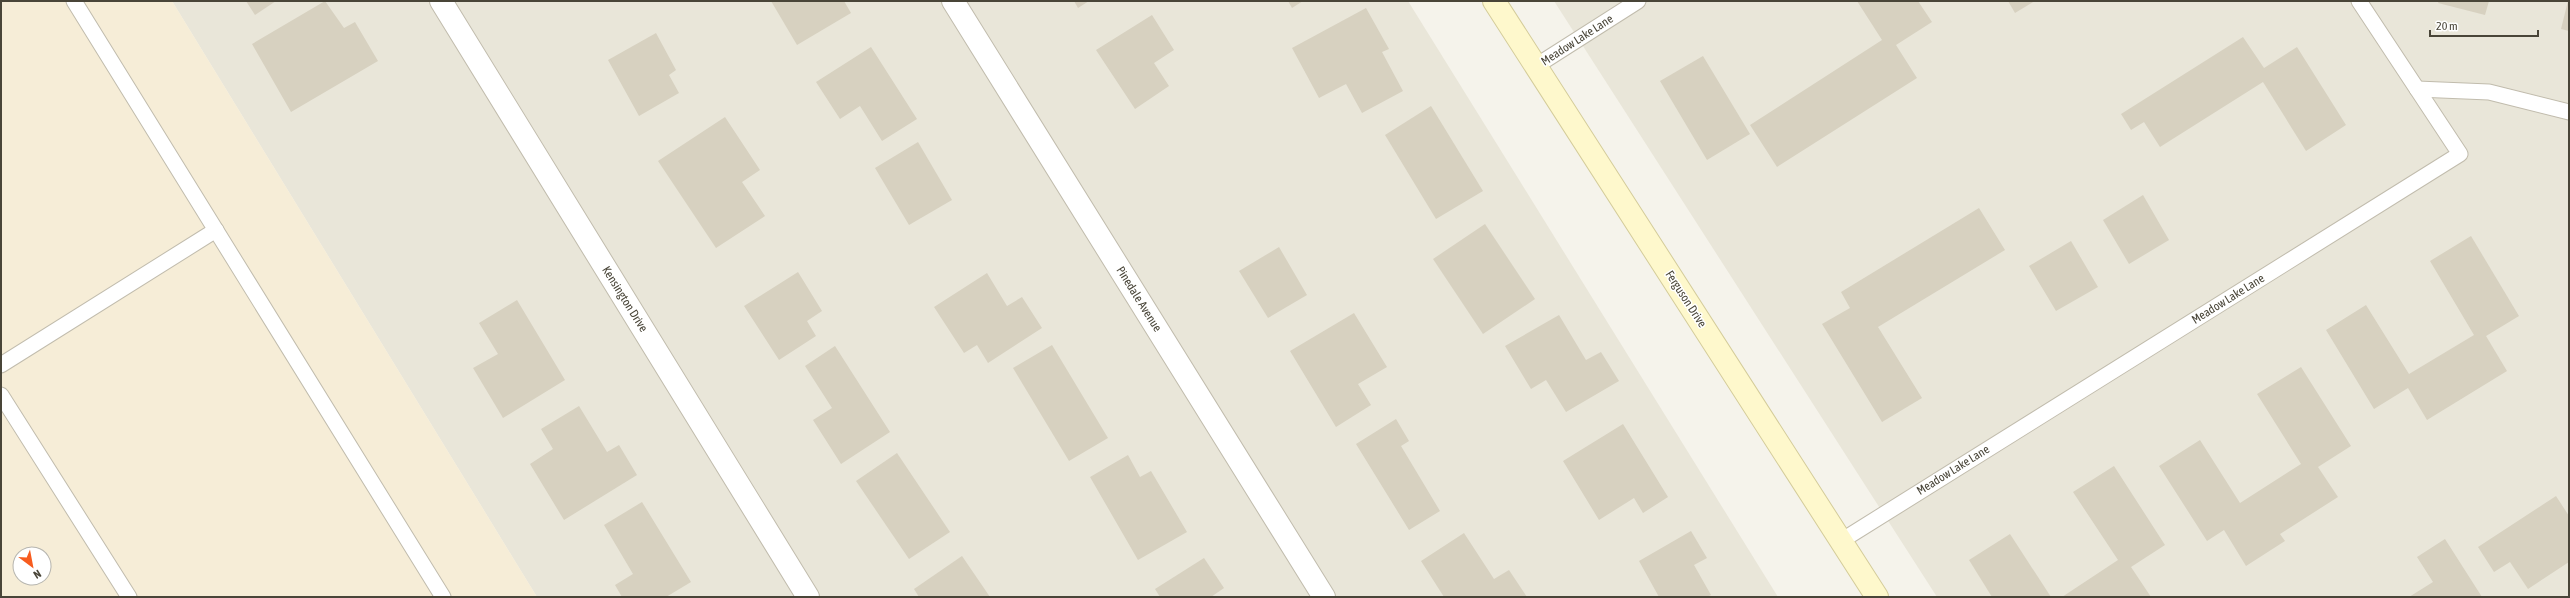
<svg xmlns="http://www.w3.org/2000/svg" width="2570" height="598" font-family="'Asap Condensed',sans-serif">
<rect width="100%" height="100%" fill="#f5f3eb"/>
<g fill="#e9e6d9">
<path d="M172,1H1408L1778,597H537Z"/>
<path d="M1554,1H2569V597H1937Z"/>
</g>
<path fill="#f6edd7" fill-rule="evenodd" d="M1,1H172L537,597H1ZM20,554H44V578H20Z"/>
<g fill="#d7d1c0">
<path d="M246,1H276L255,15Z"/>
<path d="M325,1L344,28L355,22L378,61L291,112L252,44Z"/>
<path d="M771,1H844L851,13L797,45Z"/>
<path d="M1074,1H1089L1078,8Z"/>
<path d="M1288,1H1303L1292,8Z"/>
<path d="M1857,1H1918L1932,22L1896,45L1917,78L1777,167L1750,125L1882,40Z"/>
<path d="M2008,1H2035L2015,13Z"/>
<path d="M2439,1H2489L2485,15L2438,3Z"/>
<path d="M2568,1H2569V31L2561,29Z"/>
<path d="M1366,8L1389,49L1382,52L1403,91L1362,113L1346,84L1319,98L1292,48Z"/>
<path d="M1152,15L1174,50L1154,63L1169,86L1135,109L1096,50Z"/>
<path d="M656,33L676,70L669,75L679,93L639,116L608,60Z"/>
<path d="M2243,37L2264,68L2297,47L2346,125L2306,151L2263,82L2160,147L2144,122L2131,130L2121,114Z"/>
<path d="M871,47L917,119L882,141L860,106L840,119L816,82Z"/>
<path d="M1703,56L1750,134L1707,160L1660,81Z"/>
<path d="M1431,106L1483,191L1436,219L1385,135Z"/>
<path d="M725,117L760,170L742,182L765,216L716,248L658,161Z"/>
<path d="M918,142L952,200L909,225L875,168Z"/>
<path d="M2143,195L2169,240L2129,264L2103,220Z"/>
<path d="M1979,208L2005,250L1878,327L1922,398L1882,422L1822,324L1850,308L1841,292Z"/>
<path d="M1485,224L1535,299L1483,334L1433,259Z"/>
<path d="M2471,236L2519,316L2486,336L2507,371L2427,420L2408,388L2374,409L2326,330L2366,305L2409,374L2474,335L2430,261Z"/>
<path d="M2071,241L2098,287L2056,311L2029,266Z"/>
<path d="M1279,247L1307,295L1268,318L1239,271Z"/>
<path d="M798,272L822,311L807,321L816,336L779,360L744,306Z"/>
<path d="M987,273L1007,306L1022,297L1042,328L988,363L977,345L964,353L934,307Z"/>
<path d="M517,300L565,380L503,418L473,368L498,354L479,323Z"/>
<path d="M1354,313L1387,367L1358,384L1371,405L1336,427L1290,351Z"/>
<path d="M1559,315L1586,360L1601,352L1619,381L1566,412L1546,380L1531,389L1505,346Z"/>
<path d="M1052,345L1108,438L1069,461L1013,368Z"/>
<path d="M835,346L890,432L841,464L813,420L832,408L805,366Z"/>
<path d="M2301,367L2351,446L2318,467L2338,497L2280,534L2285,541L2246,566L2224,530L2207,541L2159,466L2200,440L2240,503L2301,464L2257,394Z"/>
<path d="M579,406L607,452L619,445L637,475L564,520L530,464L553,449L541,429Z"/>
<path d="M1396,419L1409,441L1401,446L1440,511L1409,530L1356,444Z"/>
<path d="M1623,424L1668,497L1643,513L1634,498L1599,520L1563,461Z"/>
<path d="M897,453L950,532L909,559L856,481Z"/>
<path d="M1128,455L1140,477L1151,471L1187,532L1138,560L1090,477Z"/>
<path d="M2114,466L2165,545L2131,567L2151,597H2062L2118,560L2073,492Z"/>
<path d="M2556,496L2569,516V562L2528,589L2510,562L2494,572L2478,547Z"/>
<path d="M642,502L691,582L666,597H622L615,585L633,574L604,525Z"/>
<path d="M1691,531L1707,558L1694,565L1711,595L1707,597H1659L1639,561Z"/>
<path d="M1464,533L1494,579L1509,570L1527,597H1444L1421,561Z"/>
<path d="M2010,534L2051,597H1992L1969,560Z"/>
<path d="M2445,539L2482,597H2409L2433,582L2417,557Z"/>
<path d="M962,556L990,597H919L914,589Z"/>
<path d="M1204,558L1224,588L1211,597H1160L1155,589Z"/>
</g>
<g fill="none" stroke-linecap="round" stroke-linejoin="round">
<defs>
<g id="lane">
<path d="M74,1L443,597"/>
<path d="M1536,66L1638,1"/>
<path d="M2417,89L2489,92L2569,112"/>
<path d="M1,365L216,230"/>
<path d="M1,395L129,597"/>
<path d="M1841,541L2460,154L2359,1"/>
</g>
<g id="street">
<path d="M441,1L808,597"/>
<path d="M953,1L1324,597"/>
</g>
<path id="secondary" d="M1494,1L1877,597"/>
</defs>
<use href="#lane" stroke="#c1bcad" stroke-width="17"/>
<use href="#street" stroke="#c1bcad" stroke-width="24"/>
<use href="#secondary" stroke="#d4cc9a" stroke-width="24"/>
<use href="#lane" stroke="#fff" stroke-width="15"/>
<use href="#street" stroke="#fff" stroke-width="22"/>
<use href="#secondary" stroke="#fef8cc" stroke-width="22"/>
</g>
<g text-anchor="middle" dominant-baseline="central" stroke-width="3" stroke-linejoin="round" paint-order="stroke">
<g font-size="12" fill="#494538" stroke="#fff">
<text transform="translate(1577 40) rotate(-33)">Meadow Lake Lane</text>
<text transform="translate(625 299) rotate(58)">Kensington Drive</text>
<text transform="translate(1139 299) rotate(58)">Pinedale Avenue</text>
<text transform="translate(1686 299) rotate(57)">Ferguson Drive</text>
<text transform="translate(2228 299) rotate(-32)">Meadow Lake Lane</text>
<text transform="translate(1953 470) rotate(-32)">Meadow Lake Lane</text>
</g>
</g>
<rect width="2570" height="598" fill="none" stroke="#494538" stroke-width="4"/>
<g transform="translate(32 566) rotate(148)"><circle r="19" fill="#ffffff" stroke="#b6b5af"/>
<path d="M0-3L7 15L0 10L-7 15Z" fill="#f75c1f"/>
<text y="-6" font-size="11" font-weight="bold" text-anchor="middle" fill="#494538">N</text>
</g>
<path d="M2430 30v6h108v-6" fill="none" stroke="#494538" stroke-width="2"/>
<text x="2436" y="30" font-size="12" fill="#494538" stroke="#ffffff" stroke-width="3" paint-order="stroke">20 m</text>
</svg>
